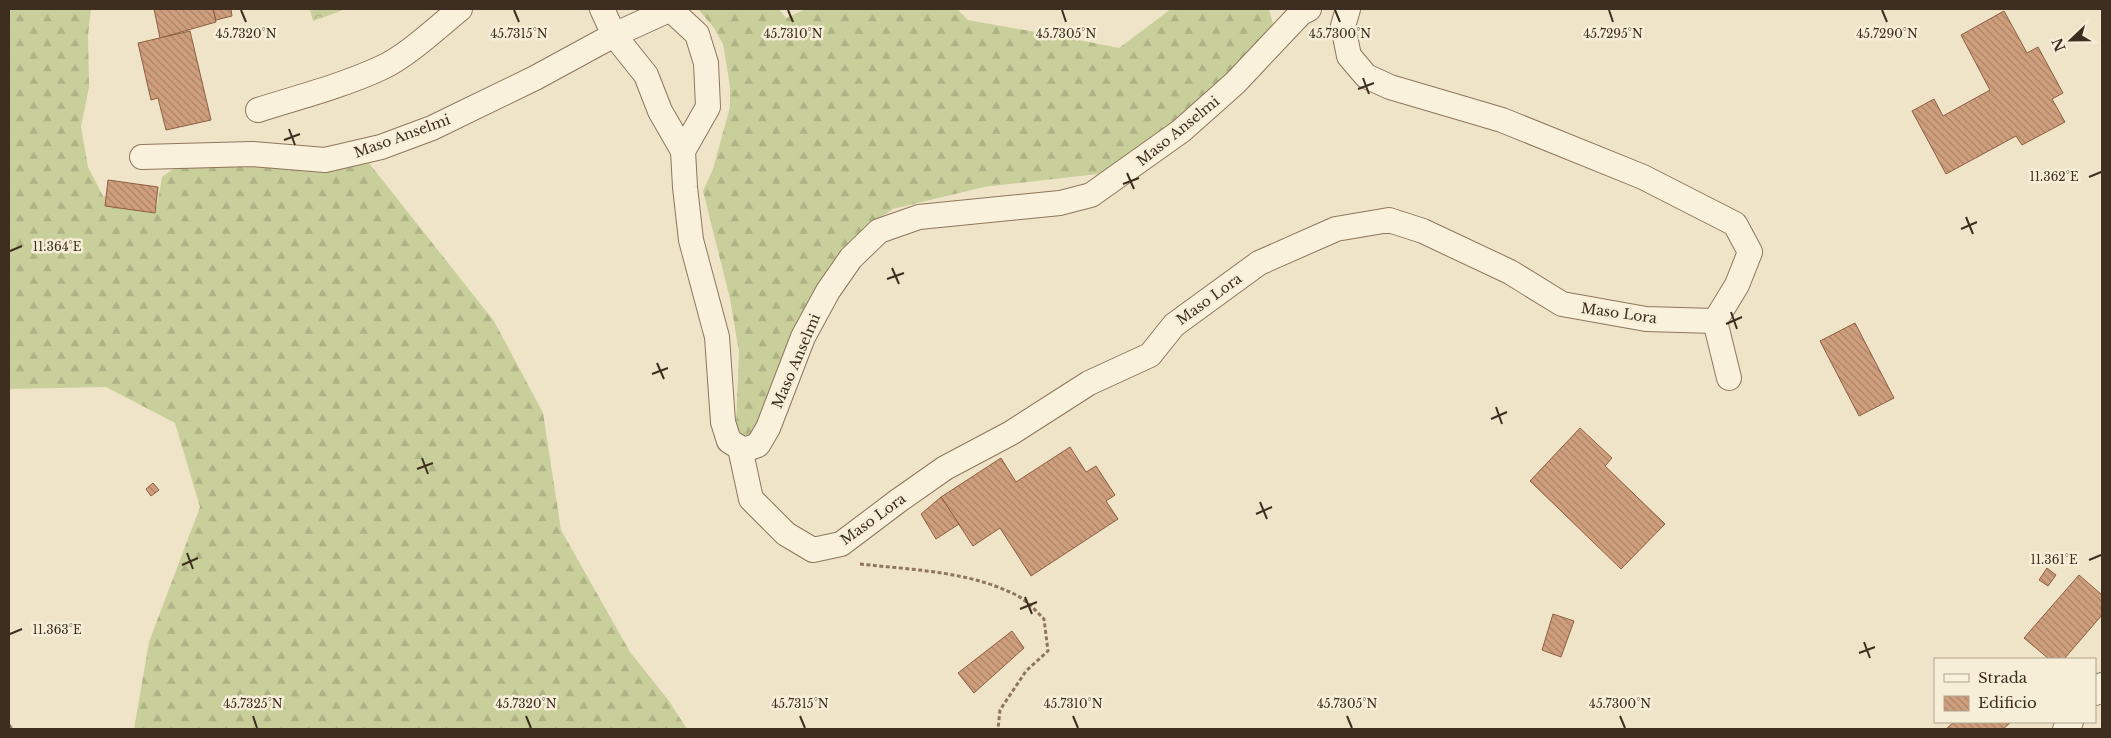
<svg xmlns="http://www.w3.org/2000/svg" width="2111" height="738" font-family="'Libre Baskerville',serif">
<defs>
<pattern id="forest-firs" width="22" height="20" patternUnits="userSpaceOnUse" patternTransform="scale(1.25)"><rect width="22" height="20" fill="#c9cf9b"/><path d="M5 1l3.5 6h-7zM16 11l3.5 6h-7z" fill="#aeb285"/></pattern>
<pattern id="park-crowns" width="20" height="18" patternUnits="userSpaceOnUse" patternTransform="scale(1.25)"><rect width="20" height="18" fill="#c9cf9b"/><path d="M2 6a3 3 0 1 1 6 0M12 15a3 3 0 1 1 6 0" fill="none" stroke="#aeb285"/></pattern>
<pattern id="building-back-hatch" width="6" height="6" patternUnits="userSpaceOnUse" patternTransform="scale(1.25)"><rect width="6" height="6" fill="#cf9f7d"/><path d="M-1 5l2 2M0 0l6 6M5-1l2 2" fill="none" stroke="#a98266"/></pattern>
</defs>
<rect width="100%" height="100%" fill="#f0e4c8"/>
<g fill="url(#forest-firs)">
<path d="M9,9H91L88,35L89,87L81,127L88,167L103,196L157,206L162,177L179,165L365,158L494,321L543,413L561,530L630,652L669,701L687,729H134L149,642L200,507L175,423L106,387L9,389Z"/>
<path d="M698,9H779L786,18L806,9H957L968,20L1069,38L1119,48L1171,9H1269L1274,28L1171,132L1144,152L1098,174L984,187L893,209L869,226L766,423L746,442L736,425L739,352L730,299L703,191L713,169L730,107V86L723,44L714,28Z"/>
</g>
<path fill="url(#park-crowns)" d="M310,9H346L313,21Z"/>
<g fill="url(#building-back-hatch)" stroke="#8d5f41">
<path d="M154,9H213L216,22L160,38Z"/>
<path d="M213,9H231L232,16L216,20Z"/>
<path d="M2004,11L2027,53L2038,47L2063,93L2052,99L2065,122L2022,145L2016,136L1946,174L1912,111L1934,99L1943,116L1990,90L1961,35Z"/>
<path d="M190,31L211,120L166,130L158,98L151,100L138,43Z"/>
<path d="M108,180L158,187L155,213L105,206Z"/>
<path d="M1855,323L1894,398L1859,416L1820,341Z"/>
<path d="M1580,428L1612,458L1605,466L1665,524L1621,569L1530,481Z"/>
<path d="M1070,447L1086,472L1096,466L1115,495L1106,501L1118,519L1031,576L1000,528L973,546L941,497L1001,458L1016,482Z"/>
<path d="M153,483L159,490L151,496L146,489Z"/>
<path d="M941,497L959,524L936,539L921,514Z"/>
<path d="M2047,568L2056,575L2048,586L2039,580Z"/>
<path d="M2079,575L2102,595V615L2064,659H2049L2024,638Z"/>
<path d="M1553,614L1574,621L1561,657L1542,650Z"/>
<path d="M1012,631L1024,648L974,693L958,673Z"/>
<path d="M1954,722H2011L2003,729H1946Z"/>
</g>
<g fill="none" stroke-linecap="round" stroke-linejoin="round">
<defs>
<g id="street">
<path d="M602,9L614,35L646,75L660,111L683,151"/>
<path d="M670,9L697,34L706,63L708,107L683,151L685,187L691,240L717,337L723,422L729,441L744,450L758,445L768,428L803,337L828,291L851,258L879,231L919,217L1060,203L1091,195L1181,131L1235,83L1301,13L1309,9"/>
<path d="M1348,9L1343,26L1349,56L1366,76L1390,87L1502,120L1643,177L1735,224L1750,252L1737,285L1715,321L1729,378"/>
<path d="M258,110C299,97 342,86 381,68C406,57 438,27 460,9"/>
<path d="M142,157L252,154L325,160L381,147L432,128L535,78L614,35L671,9"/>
<path d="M740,448L751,499L786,534L813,550L841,544L898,501L945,468L1011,433L1089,383L1150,355L1174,325L1259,263L1336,229L1389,220L1423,231L1510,272L1562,304L1646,319L1715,321"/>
<path d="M2095,693L2102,685"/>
<path d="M2065,729L2071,722"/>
</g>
</defs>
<use href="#street" stroke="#8d765c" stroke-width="26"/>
<g stroke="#8d765c" stroke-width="3" stroke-dasharray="4 2.5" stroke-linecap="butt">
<path d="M860,564C913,570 970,571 1018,596C1027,601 1036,611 1044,619L1048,651L1026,671L1000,710L998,729"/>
<path d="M9,725L12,729"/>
</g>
<use href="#street" stroke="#faf1dc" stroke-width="24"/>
</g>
<path fill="none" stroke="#3d2e20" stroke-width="2" d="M241,10L246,22M514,10L519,22M788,10L793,22M1062,10L1066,22M1335,10L1340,22M1609,10L1613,22M1882,10L1887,22M1363,78L1369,94M1358,89L1374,83M289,129L295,145M284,140L300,134M1127,173L1134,189M2089,177L2101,172M1123,184L1139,178M1966,217L1973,234M1961,229L1977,222M10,251L22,246M892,268L899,284M887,279L904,273M1731,312L1737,329M1726,324L1742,317M657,363L664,379M652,374L668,368M1496,407L1502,424M1491,419L1507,412M422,458L428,474M417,469L433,463M1260,502L1267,519M1256,514L1272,507M187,553L193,569M2089,560L2101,555M182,565L198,558M1025,597L1032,614M1020,609L1037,602M10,634L22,629M1864,642L1870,658M1859,653L1875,647M253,716L257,728M526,716L531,728M800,716L805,728M1073,716L1078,728M1347,716L1352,728M1620,716L1625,728"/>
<g text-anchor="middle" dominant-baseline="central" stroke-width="5" stroke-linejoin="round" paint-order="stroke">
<g font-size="14" fill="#3d2e20" stroke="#f7eed8">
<text transform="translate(1178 131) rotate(-39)">Maso Anselmi</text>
<text transform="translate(402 136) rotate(-20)">Maso Anselmi</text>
<text transform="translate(1209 299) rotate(-36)">Maso Lora</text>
<text transform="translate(1619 313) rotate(8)">Maso Lora</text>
<text transform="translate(796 361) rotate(-67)">Maso Anselmi</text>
<text transform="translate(873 519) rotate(-36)">Maso Lora</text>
</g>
</g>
<g font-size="12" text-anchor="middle" fill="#3d2e20" stroke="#f7eed8" stroke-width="5" stroke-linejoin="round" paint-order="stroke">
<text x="246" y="38">45.7320°N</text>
<text x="519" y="38">45.7315°N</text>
<text x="793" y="38">45.7310°N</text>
<text x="1066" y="38">45.7305°N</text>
<text x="1340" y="38">45.7300°N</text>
<text x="1613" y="38">45.7295°N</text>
<text x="1887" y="38">45.7290°N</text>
<text x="2054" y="181">11.362°E</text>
<text x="57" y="251">11.364°E</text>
<text x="2054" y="564">11.361°E</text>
<text x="57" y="634">11.363°E</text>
<text x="253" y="708">45.7325°N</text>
<text x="526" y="708">45.7320°N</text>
<text x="800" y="708">45.7315°N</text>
<text x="1073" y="708">45.7310°N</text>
<text x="1347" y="708">45.7305°N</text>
<text x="1620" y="708">45.7300°N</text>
</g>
<rect width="2111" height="738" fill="none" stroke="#3d2e20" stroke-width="20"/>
<rect x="1934" y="658" width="162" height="65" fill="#f7eed8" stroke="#ada18e"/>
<rect x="1944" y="674" width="25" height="8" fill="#faf1dc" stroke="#ada18e"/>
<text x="1978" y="683" font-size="15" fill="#3d2e20">Strada</text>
<rect x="1944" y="696" width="25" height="15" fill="url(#building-back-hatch)" stroke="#ada18e"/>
<text x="1978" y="708" font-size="15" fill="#3d2e20">Edificio</text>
<g transform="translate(2071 40) rotate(248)" stroke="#f7eed8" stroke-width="4" paint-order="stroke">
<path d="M0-4L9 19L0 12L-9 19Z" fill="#3d2e20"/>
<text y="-8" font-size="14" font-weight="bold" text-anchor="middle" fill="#3d2e20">N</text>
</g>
</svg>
